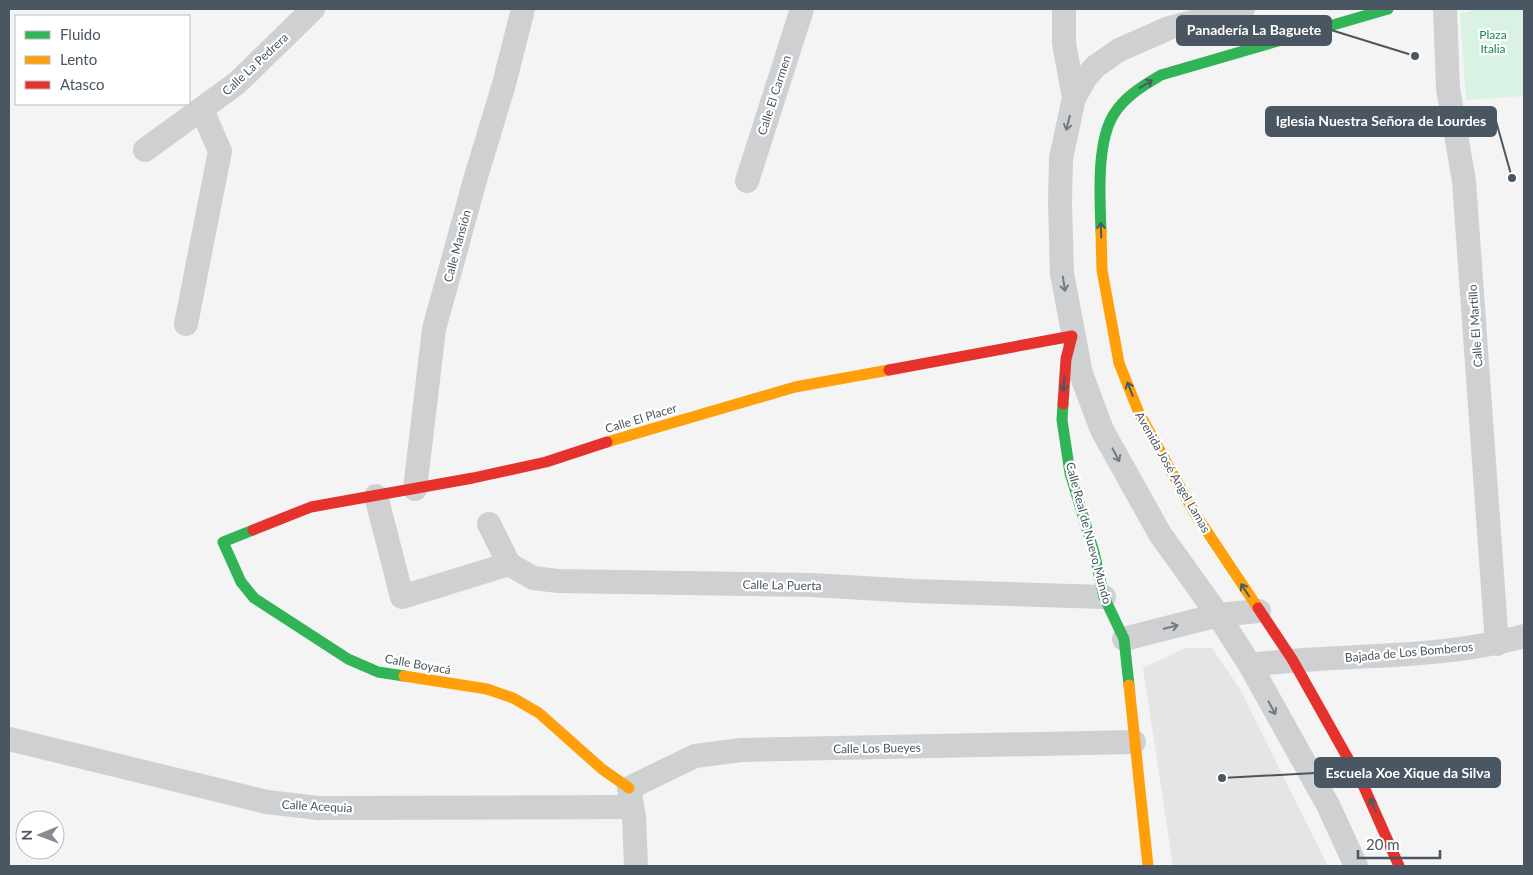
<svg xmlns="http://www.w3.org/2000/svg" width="1533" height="875" font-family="Lato,sans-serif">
<rect width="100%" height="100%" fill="#f4f4f4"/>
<path fill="#e6e5e6" d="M1185,648H1212L1240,689L1328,866H1173L1143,668Z"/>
<path fill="#d9f2e3" d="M1478,9H1524V96L1466,100L1460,14Z"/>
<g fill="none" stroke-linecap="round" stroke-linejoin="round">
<g stroke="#ced0d2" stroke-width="24">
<path d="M1064,9V43L1074,98"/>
<path d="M1243,9L1169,28L1119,50L1096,66L1086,77L1074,98L1061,158L1060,203L1062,274L1081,374L1102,430L1160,534L1218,615L1250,665L1328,805L1356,866"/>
<path d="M1445,9L1448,89L1464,181L1497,644"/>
<path d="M145,150L237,83L313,9"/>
<path d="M747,181L802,9"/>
<path d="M186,324L220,151L202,110"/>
<path d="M415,489L434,329L475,180L504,84L523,9"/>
<path d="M376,496L402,597L509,564"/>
<path d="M489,524L509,564L533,578L558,581L812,585L914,591L1104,597"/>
<path d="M1124,639L1218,615L1259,611"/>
<path d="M1250,665C1341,653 1435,661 1524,636"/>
<path d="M9,739L267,802L318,808L632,807"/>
<path d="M636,866L634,817L629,788L695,756L742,750L1134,742"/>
</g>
<g stroke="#30b455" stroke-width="11">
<path d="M1101,231C1100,199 1096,142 1114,114C1125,96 1144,85 1161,75L1388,9"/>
<path d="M1063,404L1062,420L1070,473L1094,552L1104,597L1124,639L1129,685"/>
<path d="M253,530L223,542L241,582L254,598L348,659L378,672L404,676"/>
</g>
<g stroke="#ff9f0a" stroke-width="11">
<path d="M1101,231L1102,270L1119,363L1139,413L1194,512L1258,608"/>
<path d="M607,442L795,387L889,370"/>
<path d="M404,676L487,689L513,698L539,713L602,769L629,788"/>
<path d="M1129,685L1148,866"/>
</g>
<g stroke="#e5322d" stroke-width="11">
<path d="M889,370L1072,336L1066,359L1063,404"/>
<path d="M253,530L311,507L473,478L546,462L607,442"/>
<path d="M1258,608L1292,659L1364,787L1399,866"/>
</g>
</g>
<defs><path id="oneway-shaft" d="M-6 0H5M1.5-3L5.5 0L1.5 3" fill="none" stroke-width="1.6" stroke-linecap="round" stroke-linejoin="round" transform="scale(1.25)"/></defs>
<g stroke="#495b60">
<use href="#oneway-shaft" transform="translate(1146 84) rotate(-31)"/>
<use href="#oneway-shaft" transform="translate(1101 230) rotate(-92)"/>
<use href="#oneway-shaft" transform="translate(1064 384) rotate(94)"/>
<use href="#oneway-shaft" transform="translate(1130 389) rotate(-111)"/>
<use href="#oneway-shaft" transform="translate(1245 590) rotate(-123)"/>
<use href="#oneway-shaft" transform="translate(1373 805) rotate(-114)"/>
</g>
<g stroke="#727b83">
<use href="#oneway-shaft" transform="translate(1068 123) rotate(104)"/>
<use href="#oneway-shaft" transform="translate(1064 284) rotate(81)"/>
<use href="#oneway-shaft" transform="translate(1116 455) rotate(62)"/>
<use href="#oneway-shaft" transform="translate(1171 627) rotate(-14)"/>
<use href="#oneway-shaft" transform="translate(1272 708) rotate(62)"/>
</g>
<g text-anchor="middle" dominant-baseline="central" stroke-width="4.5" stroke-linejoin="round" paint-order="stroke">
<g font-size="12" fill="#17864f" stroke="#fff">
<text x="1493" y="34">Plaza<tspan x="1493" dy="14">Italia</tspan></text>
</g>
<g font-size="12" fill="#4a5661" stroke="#fff">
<text transform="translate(255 64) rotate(-43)">Calle La Pedrera</text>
<text transform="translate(774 95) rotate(-72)">Calle El Carmen</text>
<text transform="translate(457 246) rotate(-75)">Calle Mansión</text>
<text transform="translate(1475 326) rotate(-94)">Calle El Martillo</text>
<text transform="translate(641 418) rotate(-17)">Calle El Placer</text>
<text transform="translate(1173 472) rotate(60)">Avenida José Angel Lamas</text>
<text transform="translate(1089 533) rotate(75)">Calle Real de Nuevo Mundo</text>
<text transform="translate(782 585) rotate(1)">Calle La Puerta</text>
<text transform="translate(1409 652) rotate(-5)">Bajada de Los Bomberos</text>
<text transform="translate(418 664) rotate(10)">Calle Boyacá</text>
<text transform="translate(877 748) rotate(-1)">Calle Los Bueyes</text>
<text transform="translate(317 806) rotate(3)">Calle Acequia</text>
</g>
</g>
<path fill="none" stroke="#4a5661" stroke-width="2" d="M1415 56L1331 30M1512 178L1496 121M1222 778L1315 773"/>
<g fill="#4a5661" stroke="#fff" stroke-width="2">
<circle cx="1415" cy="56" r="5"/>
<circle cx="1512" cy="178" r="5"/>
<circle cx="1222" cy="778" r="5"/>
</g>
<g fill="#4a5661" stroke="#4a5661" stroke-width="2">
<rect x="1177" y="16" width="154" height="29" rx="5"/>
<rect x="1266" y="107" width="230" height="29" rx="5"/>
<rect x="1315" y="758" width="185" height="29" rx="5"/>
</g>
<g font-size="14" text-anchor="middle" font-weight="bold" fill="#fff">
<text x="1254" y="35">Panadería La Baguete</text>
<text x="1381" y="126">Iglesia Nuestra Señora de Lourdes</text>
<text x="1408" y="778">Escuela Xoe Xique da Silva</text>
</g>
<rect width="1533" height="875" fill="none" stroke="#4a5661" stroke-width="20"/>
<rect x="15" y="15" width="175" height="90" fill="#ffffff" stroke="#b7bbc0"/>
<rect x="25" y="31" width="25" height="8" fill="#30b455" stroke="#b7bbc0"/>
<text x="60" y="40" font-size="15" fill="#4a5661">Fluido</text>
<rect x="25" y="56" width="25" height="8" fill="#ff9f0a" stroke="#b7bbc0"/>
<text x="60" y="65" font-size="15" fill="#4a5661">Lento</text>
<rect x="25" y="81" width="25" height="8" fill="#e5322d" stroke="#b7bbc0"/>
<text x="60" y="90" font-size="15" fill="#4a5661">Atasco</text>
<g transform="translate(40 835) rotate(269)"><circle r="24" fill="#ffffff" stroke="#b7bbc0"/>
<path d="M0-4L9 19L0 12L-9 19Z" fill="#868d94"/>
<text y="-8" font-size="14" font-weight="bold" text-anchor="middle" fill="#4a5661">N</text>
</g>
<path d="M1358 850v8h82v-8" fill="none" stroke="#4a5661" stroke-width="2.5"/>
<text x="1366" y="850" font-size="15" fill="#4a5661" stroke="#ffffff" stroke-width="4" paint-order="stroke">20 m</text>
</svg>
